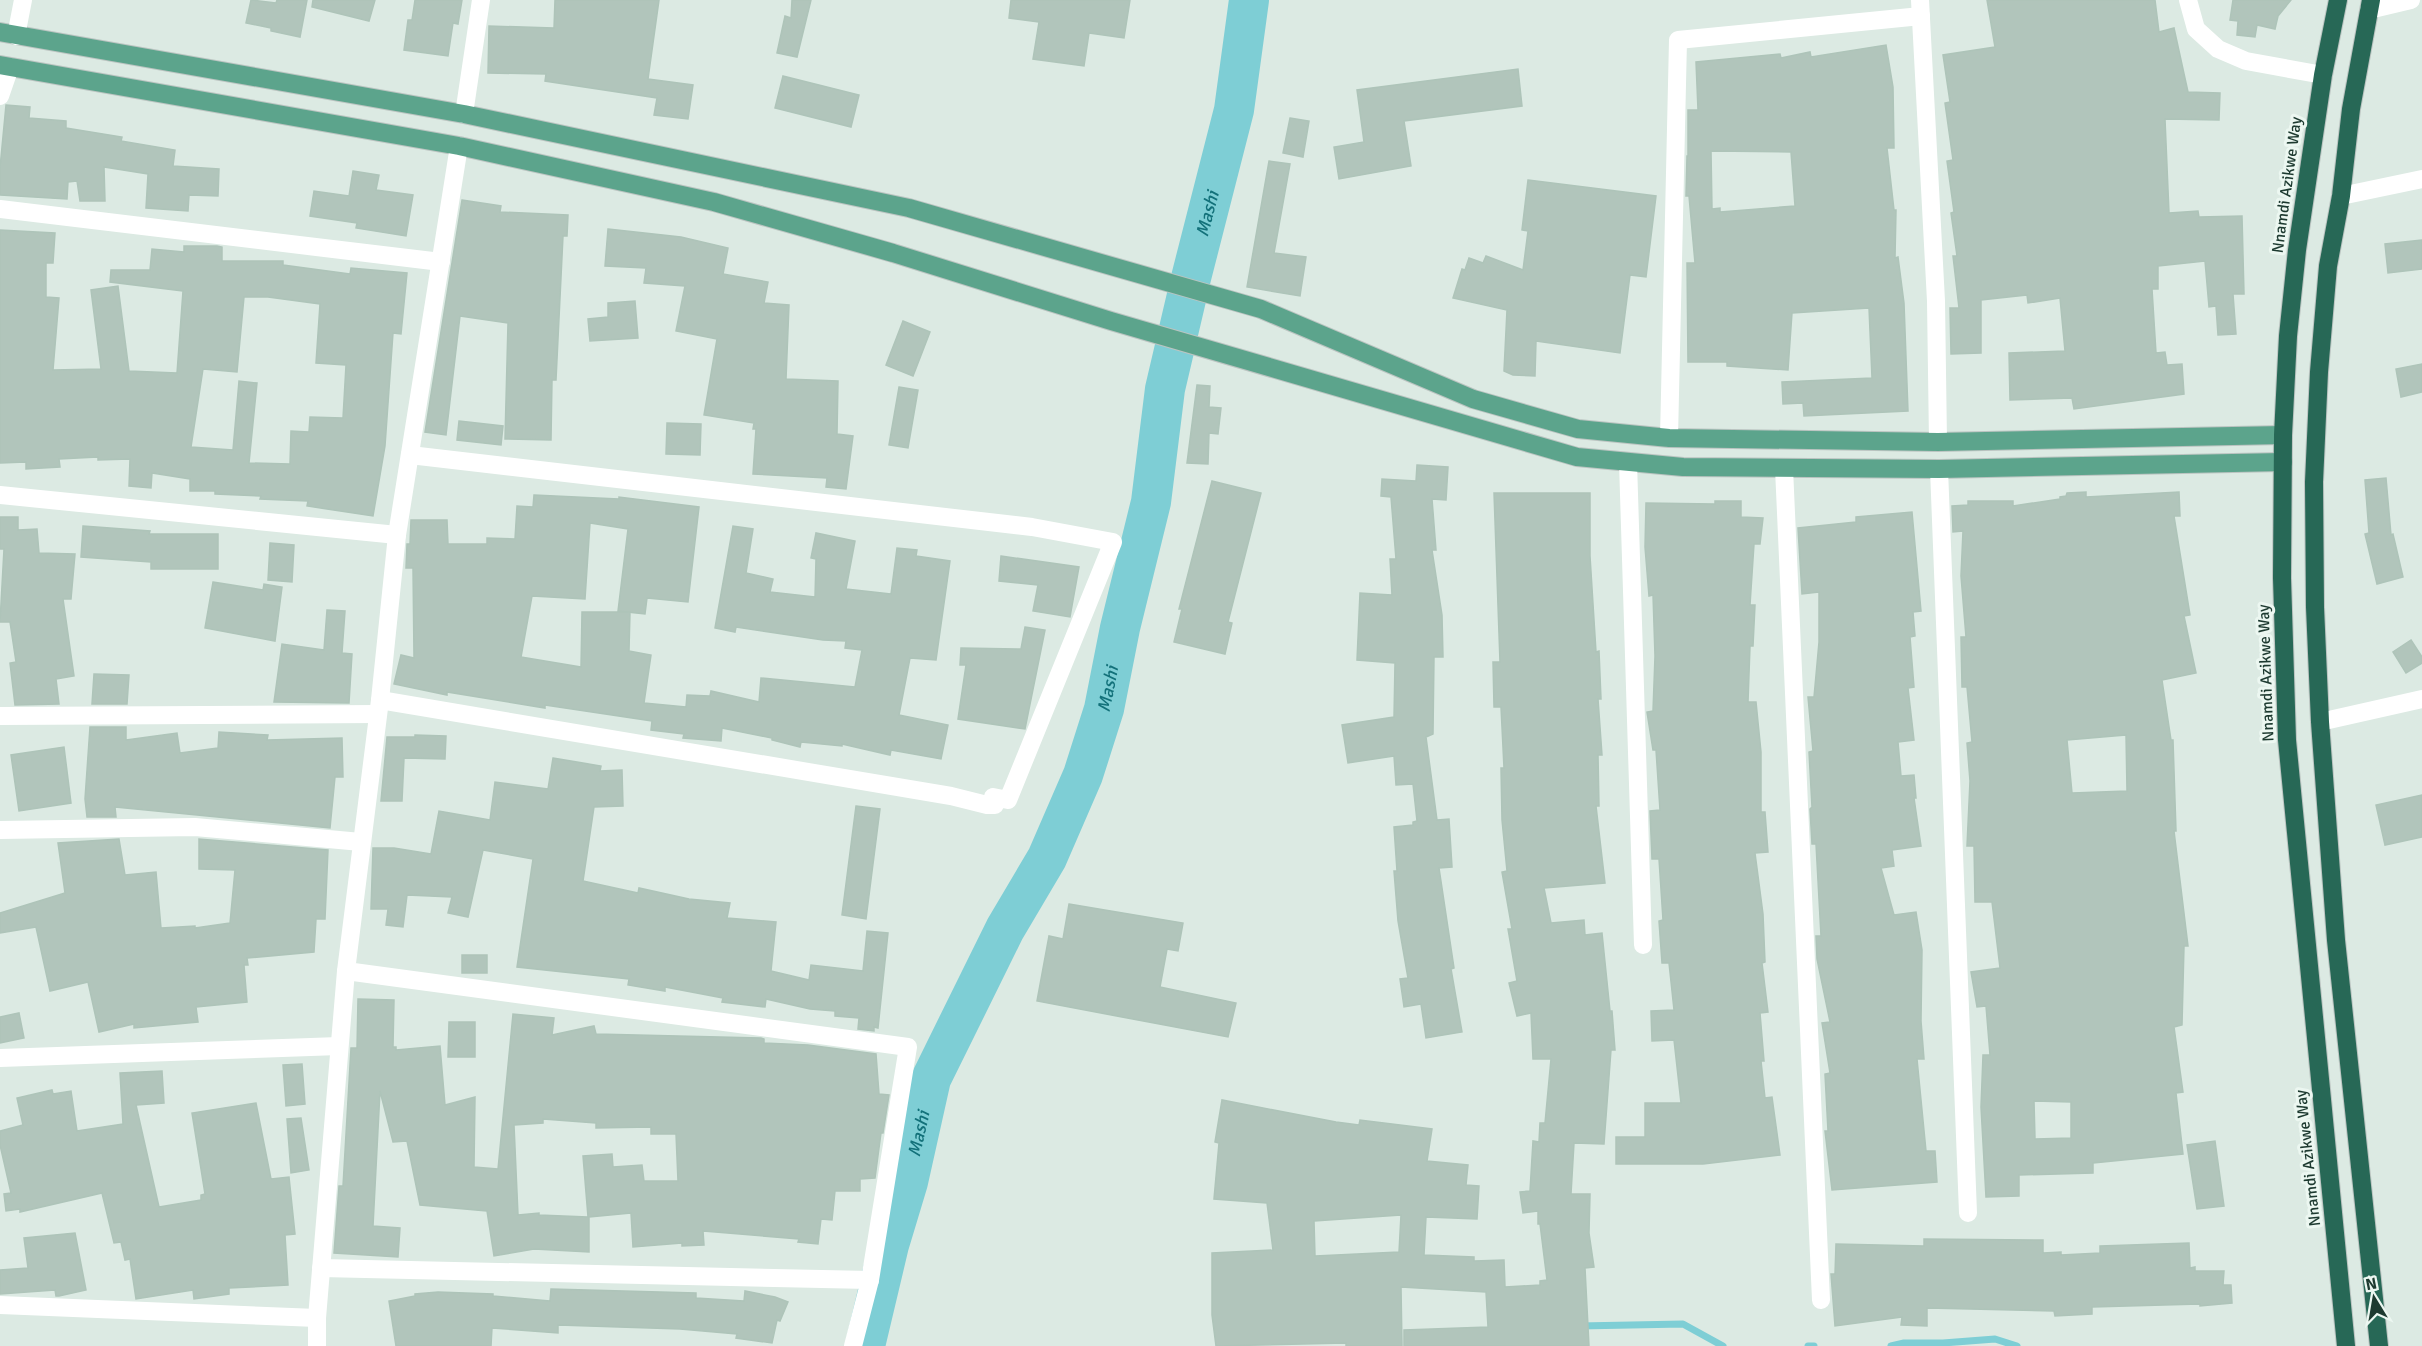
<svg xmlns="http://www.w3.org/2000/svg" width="2422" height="1346" font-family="Signika,sans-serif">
<rect width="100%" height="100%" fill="#dceae3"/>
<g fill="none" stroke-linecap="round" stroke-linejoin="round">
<g stroke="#7eced5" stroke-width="7">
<path d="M1579,1326L1683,1324L1723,1346"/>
<path d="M1808,1346H1814"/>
<path d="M1891,1346L1904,1343H1943L1995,1339L2017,1346"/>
</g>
<path stroke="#7eced5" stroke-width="40" id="s1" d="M865,1346L889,1245L908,1182L931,1079L1005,929L1047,858L1083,775L1104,709L1120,628L1151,502L1165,389L1191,278L1234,110L1249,0"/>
</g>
<g fill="#b1c5bb" stroke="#aec4b9" stroke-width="1.5" fill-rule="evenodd">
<path d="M251,0L276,3L277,0H307L300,37L271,31V28L246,23Z"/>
<path d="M313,0H375L369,21L312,7Z"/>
<path d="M415,0H462L458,24L453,23L448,56L404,50L408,20H412Z"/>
<path d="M555,0H659L648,79L693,85L688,119L654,115L657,98L545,81L546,74L488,73L489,26L554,28Z"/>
<path d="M792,0H811L797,57L777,53L785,16L791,18Z"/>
<path d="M1011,0H1130L1124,38L1089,33L1084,66L1033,59L1039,22L1009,18Z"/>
<path d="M1987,0H2155L2159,32L2174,28L2188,92L2220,93L2219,120L2165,119L2169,213L2198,211L2199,217L2242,216L2244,294H2233L2236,334L2218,335L2216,306L2209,307L2205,261L2158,266V289H2152L2156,353L2165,352L2167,365L2182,364L2184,394L2074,409L2072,398L2010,400L2009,353L2065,351L2060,298L2028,303L2027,295L1981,300V353L1951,354L1950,308H1959L1953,256H1957L1951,213L1954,212L1947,161L1953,160L1945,103L1950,102L1943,55L1995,47Z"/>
<path d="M2233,0H2291L2278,16L2275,29L2257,25L2255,37L2237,35L2238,21L2230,20Z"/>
<path d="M1886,45L1893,87L1894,148H1887L1894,210H1896L1895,258L1898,257L1904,303L1908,411L1804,416L1803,403L1783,404L1782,382L1872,378L1869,308L1792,313L1788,370L1727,366V362H1688L1687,263H1695L1689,196H1686L1687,156H1688V110H1698L1696,62L1780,54L1781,58L1810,52L1811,57ZM1711,151L1791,152L1795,206L1720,212V208L1712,209Z"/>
<path d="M1518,69L1522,106L1404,121L1411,166L1339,179L1334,147L1364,142L1357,90Z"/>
<path d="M783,76L859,95L851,127L775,108Z"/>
<path d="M6,105L30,107L29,118L66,121V128L122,137L121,141L175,150L173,166L219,169L218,196L189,195L188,211L146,208L148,174L104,167L105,201H80L77,181L68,182L67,199L0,195V168Z"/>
<path d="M1290,118L1309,121L1303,157L1283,153Z"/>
<path d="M1269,161L1290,164L1274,253L1306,257L1300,296L1247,287Z"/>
<path d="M353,171L379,175L376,190L413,195L406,236L356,228L357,223L310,216L314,191L349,196Z"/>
<path d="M1528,180L1656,196L1646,277L1630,275L1620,353L1536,341L1535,376L1513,375L1504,371L1507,310L1453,298L1462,269L1465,270L1469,258L1483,263L1486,256L1523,270L1528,231L1522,230Z"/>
<path d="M462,200L501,206L500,212L568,215L567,236H563L556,380H552L551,440L505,439L508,323L460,316L446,435L425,432Z"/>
<path d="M608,229L681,237L728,248L723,274L768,282L764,303L789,305L786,379L838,381L837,434L853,436L846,489L826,487L827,478L753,474L756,429H753L754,423L704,415L717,339L676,331L685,286L644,283L646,268L605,266Z"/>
<path d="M0,230L55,233L53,263H46V297L59,298L53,370L101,369L91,290L118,286L129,371L177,373L183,291L110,282L111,270H150L152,249L184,252V246H217L222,247V261H283V265L350,274L351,268L407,273L401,334L393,333L385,446L373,516L307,506L308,501L260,499L261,496L215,494V491H190V479L152,473L151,488L129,486L130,459L98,460V457L59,459L60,467L26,469V462L0,463ZM244,297H268L320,304L316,363L346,365L343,418L310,417L309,432L291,431L290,464L249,463L257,383L239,381L233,450L191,447L203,369L237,372Z"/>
<path d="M2422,240V269L2388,273L2385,244Z"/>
<path d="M635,301L638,338L590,341L588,319L608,317V303Z"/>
<path d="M903,321L930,332L913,376L886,365Z"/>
<path d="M2422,364V392L2401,397L2396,369Z"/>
<path d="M1197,385L1210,386L1209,407L1221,408L1218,434L1209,433L1208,464L1187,463Z"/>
<path d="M899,387L918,390L908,448L889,445Z"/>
<path d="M459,421L503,426L501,445L457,440Z"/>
<path d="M667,423L701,424L700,455L666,454Z"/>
<path d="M1417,465L1448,467L1446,500L1432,499L1436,550H1432L1442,615L1443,657H1434L1433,734L1426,737L1437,820L1449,819L1452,867L1439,868L1454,968L1451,969L1462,1032L1426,1038L1421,1004L1404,1007L1400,979L1408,978L1398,921L1394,871H1397L1394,827L1413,825V822L1417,821L1413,784L1396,785L1394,756L1348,763L1342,725L1394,717L1395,663L1357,660L1360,593L1392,595L1390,559H1396L1391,497L1381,496L1382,479L1416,481Z"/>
<path d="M2386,478L2391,535L2393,534L2403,577L2377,584L2365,534L2369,533L2365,480Z"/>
<path d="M1212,481L1261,493L1228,622L1232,623L1225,654L1174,642L1182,609H1179Z"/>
<path d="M2086,492V497L2179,492L2180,516H2174L2190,615L2184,616L2196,673L2162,680L2171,740H2173L2176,831H2174L2188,946H2184L2182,1025L2174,1027L2183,1092L2176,1093L2183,1154L2093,1163V1173L2019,1175V1196L1986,1197L1981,1107L1983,1055H1990L1986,1006L1977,1007L1971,972L2000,968L1992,902H1975L1974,846H1967L1970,781L1967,743L1972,742L1967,687H1962L1961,637H1966L1961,576L1963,531L1953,532L1952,506L1968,505V501H2013V506L2060,499V497L2066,496L2067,493ZM2126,735L2127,791L2072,793L2067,740ZM2034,1101L2071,1102V1138L2035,1139Z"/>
<path d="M1494,493H1590V556L1596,652L1599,651L1601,699H1598L1602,755H1598L1599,806H1596L1605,883L1544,888L1551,923L1584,920L1585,935L1602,933L1610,1011H1612L1615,1050H1611L1604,1144L1574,1143L1571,1194H1590L1589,1233L1594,1267L1585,1268L1589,1346H1404V1330L1488,1327L1486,1292L1401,1287L1402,1346H1346V1343L1216,1346L1212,1315V1253L1273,1250L1267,1203L1214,1199L1219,1143L1215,1142L1222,1100L1336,1122L1359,1125L1360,1120L1432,1129L1427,1161L1468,1165L1466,1185L1479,1186L1477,1219L1426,1217L1424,1255L1474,1257V1261L1504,1260L1505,1287L1540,1285V1281L1547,1280L1540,1224H1538V1211L1523,1213L1520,1192L1530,1191L1533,1141L1539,1142L1540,1123H1545L1551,1059H1533L1531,1013L1517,1016L1509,983L1517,981L1508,929H1512L1502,872L1507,871L1502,820L1501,768H1504L1501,707H1494L1493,662H1500ZM1401,1215L1399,1252L1315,1256L1314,1221Z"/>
<path d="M534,495L619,499V497L699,507L688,602L647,598L645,614L618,611L628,529L590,523L585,599L532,596L521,657L581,667L582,612H630L629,651L651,655L644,703L686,707L687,695L710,696L711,691L759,702L761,678L855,687L862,650L845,648L846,641L823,640L736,627L735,632L715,628L733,526L753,529L746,573L773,579L770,592L815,597L816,559L811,558L816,533L855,541L846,589L891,594L897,548L917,550L916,556L950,561L936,660L910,658L899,715L948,725L941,759L891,750L890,755L842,744V746L801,742L800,747L772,740V738L722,728L721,741L683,738L684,734L651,730L652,721L545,705V708L447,692V695L394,684L401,655L414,658L413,568H406L407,544H410L411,520H447L448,544H487V538L515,539L517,506L533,507Z"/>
<path d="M1715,501H1741V517L1763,518L1760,544H1754L1750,605H1755L1753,646H1750L1748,702H1756L1761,752V812H1765L1768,852L1755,853L1763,914L1765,962L1762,963L1768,1012L1760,1013L1764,1061H1761L1765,1098L1772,1097L1780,1155L1703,1164H1616V1137H1645V1103H1681L1674,1040L1652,1041L1651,1011L1674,1010L1669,963H1662L1659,921L1663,920L1659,859H1652L1650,811L1660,810L1656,750H1653L1647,712L1653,711L1655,656L1653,595L1649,596L1645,547L1646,503L1715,504Z"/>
<path d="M1912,512L1921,611L1913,612L1915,636L1910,637L1914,687L1908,688L1914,740L1898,742L1901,776L1914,775L1916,798H1914L1921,846L1892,850L1894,866L1881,868L1894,915L1916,912L1922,950L1921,1021L1924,1059H1917L1926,1151H1935L1937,1182L1832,1190L1825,1131H1828L1825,1074L1830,1073L1822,1023L1830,1022L1817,959L1816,936H1821L1816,844H1812L1810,809L1812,807L1809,752L1813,751L1808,697H1814L1819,642V592L1802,594L1798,528L1856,522V517Z"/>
<path d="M0,517H18V530L37,529L39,553L75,554L71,599H63L74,676L56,679L59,704L15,705L10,663L16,662L10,622H0L4,549H0Z"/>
<path d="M83,526L150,531L149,534H218V569H151V562L81,557Z"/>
<path d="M270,543L294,545L292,582L268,580Z"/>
<path d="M1001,556L1079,567L1070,617L1033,611L1038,585L999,581Z"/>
<path d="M213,582L263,590L264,584L282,587L275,641L205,628Z"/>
<path d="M327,610L345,611L342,653L352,654L349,703L274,702L282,644L324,650Z"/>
<path d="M1025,627L1045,630L1025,729L958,719L966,665H960L961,648L1021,649Z"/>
<path d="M2411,640L2422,657V663L2406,673L2393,652Z"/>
<path d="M94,674L129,675L127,704H92Z"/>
<path d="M90,727H126V740L177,733L180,753L218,748L219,732L268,735L267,740L342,738L343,777H335L330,828L115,807L116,817H87L85,799Z"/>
<path d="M415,735L446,736L445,759L404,758L402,801H381L387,737H415Z"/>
<path d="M64,747L71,803L19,811L11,755Z"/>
<path d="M553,758L601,766L600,771L622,770L623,806L594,807L583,881L638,893L639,888L689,899L730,903L727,918L776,922L771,971L809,980L811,965L863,971L867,931L888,933L878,1028L874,1027V1031L858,1029L859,1018L835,1016V1011L810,1009L766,999L765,1007L722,1002L723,998L665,987V991L628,985L629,979L517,967L533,859L483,850L468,917L448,913L452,897L407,895L403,927L386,925L388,909H371L373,848H394L431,854L439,811L490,820L495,782L548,789Z"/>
<path d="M2422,795V837L2385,845L2376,805Z"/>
<path d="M856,806L880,809L866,919L842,915Z"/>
<path d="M119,839L125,875L156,872L161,928L195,926V928L230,923L235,870L199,869V839L328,850L325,919H316L314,952L247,958L248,965H244L247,1002L196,1007L198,1022L134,1028V1024L99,1032L88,982L50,991L36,927L0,933V913L65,893L58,843Z"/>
<path d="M1069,904L1183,923L1178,951L1167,949L1160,987L1236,1003L1228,1037L1037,1001L1049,936L1063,939Z"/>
<rect x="462" y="955" width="25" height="18"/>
<path d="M358,999L394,1000L393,1047H396V1050L440,1046L445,1105L475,1097L474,1167L498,1169L513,1014L554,1018L552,1035L594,1026L596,1034L761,1038L764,1039V1043L808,1045L876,1054L879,1094L889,1095L883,1133H881L875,1178L860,1179V1191H835L832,1220L821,1219L818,1244L798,1242L799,1239L703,1231L704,1245L682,1246V1243L633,1247L631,1213L589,1217V1252L534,1249L494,1256L487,1211L420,1205L407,1141L393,1142L380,1091L373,1226L400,1228L398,1257L334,1253L339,1186H343L351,1048H357ZM543,1119L596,1123V1128L651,1127V1134H676L678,1181H644L642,1165L613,1167L612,1154L583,1156L588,1217L539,1215V1213L518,1215L514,1125L543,1123Z"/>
<path d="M19,1013L24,1038L0,1043V1017Z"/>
<path d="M449,1022H475V1057H448Z"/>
<path d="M302,1064L305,1104L286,1106L283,1065Z"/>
<path d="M162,1071L164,1103L136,1105L159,1207L201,1200V1195L205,1194L192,1113L256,1103L271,1179L289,1177L295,1234L285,1235L288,1285L229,1288V1294L194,1299L193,1290L136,1299L130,1259L125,1260L121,1242L114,1243L102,1193L20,1212V1209L6,1211L4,1194L11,1193L0,1145V1131L23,1125L17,1098L52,1090L53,1094L71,1091L77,1131L123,1124L120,1073Z"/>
<path d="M301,1118L309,1170L291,1173L287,1119Z"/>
<path d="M2215,1141L2224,1206L2197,1209L2187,1145Z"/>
<path d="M75,1233L86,1290L59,1296H56L55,1290L0,1294V1270L28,1268L24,1238Z"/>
<path d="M1924,1239L2043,1240V1253L2061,1252V1255L2100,1253V1246L2189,1243L2190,1268L2195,1267V1271H2224L2223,1285H2231L2232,1303L2200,1306V1304L2092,1307V1314L2055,1316L2054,1311L1927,1308V1326L1901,1325L1902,1317L1835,1326L1831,1274H1835L1836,1244L1924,1246Z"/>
<path d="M551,1289L696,1293V1298L744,1301L745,1291L775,1297L788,1302L780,1321L777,1320L772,1343L736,1338L737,1334L680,1329L558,1325V1333L492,1328L491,1346H396L389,1301L415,1296V1294L438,1292L493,1294V1296L550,1301Z"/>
</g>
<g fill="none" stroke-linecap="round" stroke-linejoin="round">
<defs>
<g id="major">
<path d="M0,32L464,114L909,208L1261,309L1473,399L1578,429L1669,438L1938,442L2283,435"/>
<path d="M0,65L459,146L714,202L893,253L1111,321L1577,457L1683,467L1939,469L2283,462"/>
</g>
<g id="highway">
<path d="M2338,0L2323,75L2297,250L2288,336L2283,435L2282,578L2287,740L2346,1346"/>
<path d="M2371,0L2351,109L2341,196L2328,266L2319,372L2314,482L2315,607L2320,722L2336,940L2379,1346"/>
</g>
</defs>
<use href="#major" stroke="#bbc4c1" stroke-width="20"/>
<use href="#highway" stroke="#bbc4c1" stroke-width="20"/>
<g stroke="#fff" stroke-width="18">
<path d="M1920,0L1936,301L1938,442"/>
<path d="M2188,0L2196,29L2218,49L2246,61L2323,75"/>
<path d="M2369,10L2411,0"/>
<path d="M16,36L23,0"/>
<path d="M0,96L10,67"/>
<path d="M464,114L481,0"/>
<path d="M2341,196L2422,179"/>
<path d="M0,209L441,262"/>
<path d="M1669,438L1678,40L1921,16"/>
<path d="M1628,462L1643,945"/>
<path d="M1784,468L1821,1300"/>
<path d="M1939,469L1968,1213"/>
<path d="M0,495L397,535"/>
<path d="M380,700L951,796L987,805H995L993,797L1008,800L1113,542L1032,527L410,455"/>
<path d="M0,716L378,714"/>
<path d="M2320,722L2422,699"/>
<path d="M0,830L195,827L361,842"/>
<path d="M346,971L908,1047L870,1280L853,1346"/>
<path d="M0,1058L339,1046"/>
<path d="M321,1268L870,1280"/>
<path d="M0,1305L317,1318"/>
<path d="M317,1346V1318L346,971L380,700L397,535L459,146"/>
</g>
<use href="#major" stroke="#5ca48c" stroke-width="18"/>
<use href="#highway" stroke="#276856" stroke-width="18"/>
</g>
<g text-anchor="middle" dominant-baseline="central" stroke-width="6" stroke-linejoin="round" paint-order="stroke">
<g font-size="16" fill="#1d3a30" stroke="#ecf7f1">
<text transform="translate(2287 185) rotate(-82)">Nnamdi Azikwe Way</text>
<text transform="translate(2266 673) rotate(-92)">Nnamdi Azikwe Way</text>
<text transform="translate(2308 1158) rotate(-96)">Nnamdi Azikwe Way</text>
</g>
<g font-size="18" font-style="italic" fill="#13717a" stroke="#ecf7f1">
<text stroke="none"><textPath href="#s1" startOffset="1191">Mashi</textPath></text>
<text stroke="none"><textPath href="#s1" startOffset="705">Mashi</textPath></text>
<text stroke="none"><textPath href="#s1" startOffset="219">Mashi</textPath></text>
</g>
</g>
<g transform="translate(2374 1298) rotate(349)" stroke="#ecf7f1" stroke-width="4.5" paint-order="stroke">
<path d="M0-4.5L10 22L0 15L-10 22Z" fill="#1d3a30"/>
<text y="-9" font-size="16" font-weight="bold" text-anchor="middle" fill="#1d3a30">N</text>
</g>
</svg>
